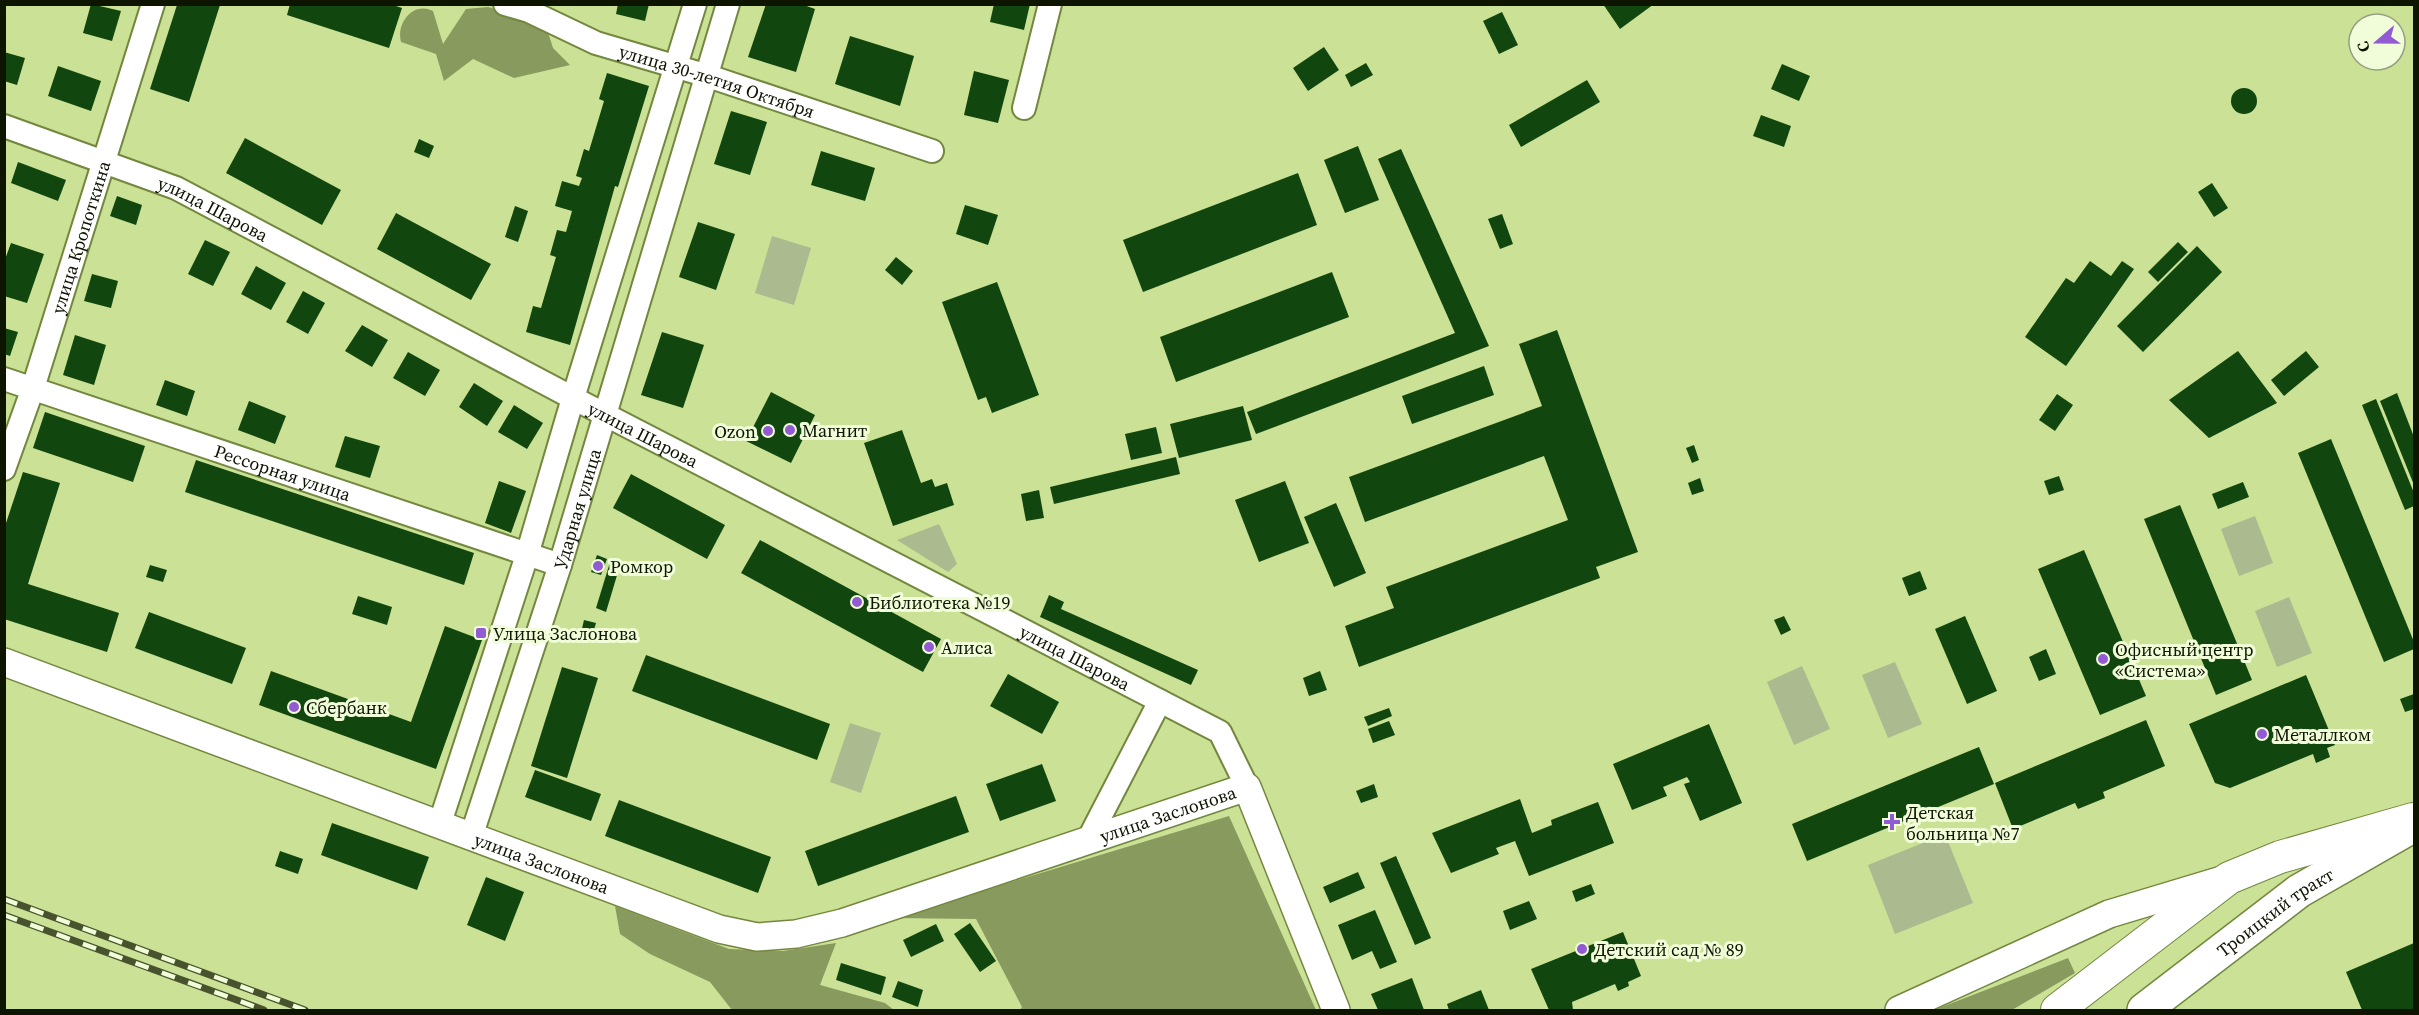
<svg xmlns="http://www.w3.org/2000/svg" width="2419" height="1015" font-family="'Source Serif 4',serif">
<rect width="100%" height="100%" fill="#cae196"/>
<g fill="#acba8f">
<path d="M772,236L811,248L794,305L755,293Z"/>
<path d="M2255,516L2273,563L2239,576L2221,529Z"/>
<path d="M939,524L957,564L948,572L897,540Z"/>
<path d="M2289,597L2312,653L2277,667L2255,611Z"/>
<path d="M1895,662L1922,724L1888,738L1862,675Z"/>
<path d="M1802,666L1830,729L1794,745L1767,682Z"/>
<path d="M850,723L881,733L861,793L830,782Z"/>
<path d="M1945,834L1973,903L1895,934L1868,865Z"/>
</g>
<g fill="#889a5e">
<path d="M488,7L545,23L553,48L570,65L514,78L473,59L444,81L436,54L401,42C396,23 413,1 433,11L443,44L466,9Z"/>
<path d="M1229,816L1316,1010H1020L1022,1007L976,919L892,918Z"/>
<path d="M615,906L729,949L783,951L836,943L820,985L885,1003L894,1010H732L710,982L650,954L620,934Z"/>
<path d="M2068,958L2075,973L2012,1010H1934Z"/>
</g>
<g fill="#11460e">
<path d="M91,4L121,11L112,41L83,33Z"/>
<path d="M290,4H390L402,8L389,48L287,15Z"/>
<path d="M618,4H649L645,21L616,14Z"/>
<path d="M766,4H801L815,9L796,72L748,57Z"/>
<path d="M994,4H1030L1024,30L990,22Z"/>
<path d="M1603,4H1654L1620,29Z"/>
<path d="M177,5H220L189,102L150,89Z"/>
<path d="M1502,12L1518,45L1499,54L1483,21Z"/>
<path d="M850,36L914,56L900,106L835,84Z"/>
<path d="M1324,47L1339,70L1308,91L1293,68Z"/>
<path d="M4,52L25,58L17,85L4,81Z"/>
<path d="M1366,63L1373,75L1351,87L1345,75Z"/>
<path d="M1782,64L1810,76L1799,101L1771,89Z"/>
<path d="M58,66L101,81L91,111L48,96Z"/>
<path d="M974,71L1009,80L998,123L964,115Z"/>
<path d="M607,73L649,86L618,187L615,186L570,345L526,332L533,306L541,308L556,257L550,255L557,230L566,232L572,211L555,206L562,181L579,186L582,178L576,176L584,149L589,151L604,101L599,99Z"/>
<path d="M1587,80L1600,102L1521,147L1509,125Z"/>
<circle cx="2244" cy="101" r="13"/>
<path d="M731,111L767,122L750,175L714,164Z"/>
<path d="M1761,115L1791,126L1784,147L1753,136Z"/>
<path d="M245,138L341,190L322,225L226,173Z"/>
<path d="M419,139L434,146L429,158L414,152Z"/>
<path d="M1358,146L1379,200L1345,213L1324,160Z"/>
<path d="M1401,149L1489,346L1256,434L1247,412L1455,333L1378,159Z"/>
<path d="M821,151L875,168L865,201L811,185Z"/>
<path d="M18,162L66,180L58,201L11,183Z"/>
<path d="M1298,173L1317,225L1143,292L1123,240Z"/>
<path d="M2212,183L2228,208L2214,217L2198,192Z"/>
<path d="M117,196L142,205L136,225L110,216Z"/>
<path d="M965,205L998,215L988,245L956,234Z"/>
<path d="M515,206L528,211L518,242L505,237Z"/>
<path d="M396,213L491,264L471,300L377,249Z"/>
<path d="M1502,214L1513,244L1500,249L1488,219Z"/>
<path d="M698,222L735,234L716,290L679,277Z"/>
<path d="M205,240L230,252L213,286L188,274Z"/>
<path d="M2178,242L2188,252L2158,282L2148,272Z"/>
<path d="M11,243L44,254L27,303L4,296V262Z"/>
<path d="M2197,246L2222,272L2143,352L2117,326Z"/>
<path d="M896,257L913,271L902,285L885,270Z"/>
<path d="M2090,261L2111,276L2122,261L2134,269L2066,366L2025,337L2066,278L2074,283Z"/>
<path d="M256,266L286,283L271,310L241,294Z"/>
<path d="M1332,272L1349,317L1176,382L1160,337Z"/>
<path d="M92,274L118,281L111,308L84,301Z"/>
<path d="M997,282L1039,395L992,413L986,397L978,400L942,302Z"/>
<path d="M303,291L325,303L308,334L286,322Z"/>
<path d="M362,325L388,340L372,367L345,351Z"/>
<path d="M4,328L18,332L10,356L4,354Z"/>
<path d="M1557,330L1638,552L1596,567L1600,578L1359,667L1345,626L1394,608L1386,587L1568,520L1544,456L1365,522L1349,477L1542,406L1519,344Z"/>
<path d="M662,332L704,345L683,408L641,395Z"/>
<path d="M75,335L106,345L94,385L63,375Z"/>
<path d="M2238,351L2277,403L2209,438L2169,400Z"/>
<path d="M2306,351L2319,367L2284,396L2271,380Z"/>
<path d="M408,352L440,370L425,396L393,378Z"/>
<path d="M1484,366L1494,395L1412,424L1402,396Z"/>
<path d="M165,380L195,391L187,416L156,405Z"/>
<path d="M474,383L503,401L487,426L459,407Z"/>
<path d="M771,392L815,415L791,463L746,441Z"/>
<path d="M2397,393L2414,437V485L2380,401Z"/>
<path d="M2057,394L2073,405L2055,431L2039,420Z"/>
<path d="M2376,399L2414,493V506L2405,510L2362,405Z"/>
<path d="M249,401L286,416L275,444L238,430Z"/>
<path d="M514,405L543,423L527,449L498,432Z"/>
<path d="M1243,406L1252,440L1179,458L1170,424Z"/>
<path d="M45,412L145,446L133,482L33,448Z"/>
<path d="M1156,427L1162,453L1131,460L1125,434Z"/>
<path d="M902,430L921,483L932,479L935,487L947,483L954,505L893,526L864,443Z"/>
<path d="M345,436L380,446L370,478L335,467Z"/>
<path d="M2331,439L2414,642V649L2384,662L2298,453Z"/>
<path d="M1694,445L1699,460L1692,463L1686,448Z"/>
<path d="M1176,457L1180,474L1054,504L1050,487Z"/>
<path d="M196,460L474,553L464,585L185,492Z"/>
<path d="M23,472L60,483L28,584L119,613L107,652L4,619V529Z"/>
<path d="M631,474L725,525L707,559L613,508Z"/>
<path d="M2059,476L2064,490L2049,495L2044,481Z"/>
<path d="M1700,478L1704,491L1692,495L1688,483Z"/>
<path d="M499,481L526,491L511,533L485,523Z"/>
<path d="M1285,481L1309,543L1259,562L1235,500Z"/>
<path d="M2243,482L2249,497L2218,509L2212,494Z"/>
<path d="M1039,490L1044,518L1026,521L1021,494Z"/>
<path d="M1336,503L1366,573L1334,587L1304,517Z"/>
<path d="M2180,505L2252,680L2216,695L2144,519Z"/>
<path d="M760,540L941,639L923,672L741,573Z"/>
<path d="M2084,550L2146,696L2100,715L2038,569Z"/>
<path d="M597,555L607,559L601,575L591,572Z"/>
<path d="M611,559L621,562L606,612L596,608Z"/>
<path d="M150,565L167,570L163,582L146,577Z"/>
<path d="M1920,571L1927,589L1909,596L1902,578Z"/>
<path d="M1049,595L1064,602L1061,609L1198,670L1191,685L1040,617Z"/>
<path d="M358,596L392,607L387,625L352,614Z"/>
<path d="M149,612L246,648L232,684L135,648Z"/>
<path d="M1784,616L1791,630L1781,635L1774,620Z"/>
<path d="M1965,616L1997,691L1967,704L1935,629Z"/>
<path d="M584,620L596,623L591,640L580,637Z"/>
<path d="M445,626L482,640L436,769L259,705L271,671L411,722Z"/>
<path d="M2046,649L2056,674L2039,681L2029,657Z"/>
<path d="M646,655L830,724L817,760L632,691Z"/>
<path d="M562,667L598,678L567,778L531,766Z"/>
<path d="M1320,671L1327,690L1309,696L1303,678Z"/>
<path d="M1008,674L1059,702L1042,734L990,706Z"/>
<path d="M2306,675L2335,745L2327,748L2330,757L2316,763L2313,754L2230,788L2215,783L2189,724Z"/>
<path d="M2414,694V709L2405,712L2400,699Z"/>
<path d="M1389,708L1392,716L1368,726L1364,717Z"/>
<path d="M2146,720L2165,766L2103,792L2105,798L2078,809L2075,803L2013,829L1995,783Z"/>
<path d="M1389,721L1395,735L1373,743L1368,729Z"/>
<path d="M1709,724L1742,803L1700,821L1684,784L1690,782L1687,777L1663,787L1667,796L1632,810L1613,764Z"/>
<path d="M1979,747L1994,784L1807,861L1792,824Z"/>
<path d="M1042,764L1056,801L1000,821L986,784Z"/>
<path d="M535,770L601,794L591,821L525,797Z"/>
<path d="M1374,784L1378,797L1361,803L1356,791Z"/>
<path d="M956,796L969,832L818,886L805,851Z"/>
<path d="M1520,799L1532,833L1552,825L1551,820L1598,802L1614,843L1529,876L1515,841L1496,848L1499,854L1451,873L1432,833Z"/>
<path d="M619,800L771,857L758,893L605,836Z"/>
<path d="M332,823L429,857L417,890L321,855Z"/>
<path d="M280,851L303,859L298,874L275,866Z"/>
<path d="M1396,856L1431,938L1415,945L1380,863Z"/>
<path d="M1358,872L1365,888L1330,903L1323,887Z"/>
<path d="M486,877L524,892L505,941L467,925Z"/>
<path d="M1591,884L1595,894L1576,902L1572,891Z"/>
<path d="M1529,901L1537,919L1510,930L1503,911Z"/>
<path d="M1375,910L1397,962L1380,969L1372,951L1352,960L1338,925Z"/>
<path d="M970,923L996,961L980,972L954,934Z"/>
<path d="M936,924L944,941L911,957L903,940Z"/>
<path d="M1623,932L1641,976L1628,982L1629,986L1618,991L1615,984L1572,1002L1573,1010H1549L1531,969Z"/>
<path d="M2414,943V1010H2362L2346,972Z"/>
<path d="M841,963L886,977L881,995L836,980Z"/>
<path d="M1412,978L1424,1010H1378L1371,994Z"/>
<path d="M898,981L923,990L918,1007L892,997Z"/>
<path d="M1481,990L1489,1010H1449L1447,1004Z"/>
</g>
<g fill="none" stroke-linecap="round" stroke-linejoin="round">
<defs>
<g id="minor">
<path id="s1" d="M505,4L529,11L596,43L708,76L932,151"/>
<path d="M1024,108L1050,4"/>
<path id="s2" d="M4,126L176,188L573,398L1220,732L1247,787"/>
<path id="s3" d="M4,379L560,565"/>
<path id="s4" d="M4,469L33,388L153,4"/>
<path d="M439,826L527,555L573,398L695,4"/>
<path id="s5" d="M471,837L560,565L728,4"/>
<path d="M1088,840L1160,701"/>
</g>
<g id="tertiary">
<path id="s6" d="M4,662L719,929L757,937L796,934L842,923L1247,787L1336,1010"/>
<path d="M1899,1010L2109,914L2222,880"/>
</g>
<path id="secondary" d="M2057,1010L2229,878L2280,857L2413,819"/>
<g id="primary">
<path id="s7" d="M2144,1010L2299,891L2414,825"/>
</g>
</defs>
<use href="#minor" stroke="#73873f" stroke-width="26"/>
<use href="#tertiary" stroke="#73873f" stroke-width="30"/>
<use href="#secondary" stroke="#73873f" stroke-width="34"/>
<use href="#primary" stroke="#73873f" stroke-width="36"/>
<use href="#minor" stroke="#fff" stroke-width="22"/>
<use href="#tertiary" stroke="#fff" stroke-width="27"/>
<use href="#secondary" stroke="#fff" stroke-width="32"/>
<use href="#primary" stroke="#fff" stroke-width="33"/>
<defs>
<g id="rail">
<path d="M4,899L305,1010"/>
<path d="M4,915L264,1010"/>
</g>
</defs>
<use href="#rail" stroke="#48532e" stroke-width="7"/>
<use href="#rail" stroke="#f1fdd8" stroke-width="4.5" stroke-dasharray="14" stroke-linecap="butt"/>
</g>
<g fill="#925bd3" stroke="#f1fdd8" stroke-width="2">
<circle cx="790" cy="430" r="6"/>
<circle cx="768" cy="431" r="6"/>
<circle cx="598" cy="566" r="6"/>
<circle cx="857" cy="602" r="6"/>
<rect x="475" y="627" width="12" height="12" rx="3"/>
<circle cx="929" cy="647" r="6"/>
<circle cx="2103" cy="659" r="6"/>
<circle cx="294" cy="707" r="6"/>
<circle cx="2262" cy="734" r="6"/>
<path d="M1889 813h6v6h6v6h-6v6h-6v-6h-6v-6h6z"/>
<circle cx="1582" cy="949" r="6"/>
</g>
<g text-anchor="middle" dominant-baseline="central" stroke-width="6" stroke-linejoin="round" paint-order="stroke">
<g font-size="18" fill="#0d1400" stroke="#f1fdd8">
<text stroke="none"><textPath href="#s1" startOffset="226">улица 30-летия Октября</textPath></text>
<text stroke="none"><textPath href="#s2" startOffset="225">улица Шарова</textPath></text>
<text stroke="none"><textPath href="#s4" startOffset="244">улица Кропоткина</textPath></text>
<text stroke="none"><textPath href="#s2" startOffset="711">улица Шарова</textPath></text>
<text stroke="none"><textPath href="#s3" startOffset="294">Рессорная улица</textPath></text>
<text stroke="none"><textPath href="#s5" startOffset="345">Ударная улица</textPath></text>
<text stroke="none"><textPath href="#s2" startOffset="1197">улица Шарова</textPath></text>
<text stroke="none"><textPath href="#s6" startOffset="1232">улица Заслонова</textPath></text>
<text stroke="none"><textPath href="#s6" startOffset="574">улица Заслонова</textPath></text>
<text stroke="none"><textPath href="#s7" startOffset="164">Троицкий тракт</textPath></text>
</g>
<g font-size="18" fill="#0d1400" stroke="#f1fdd8" text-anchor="start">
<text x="802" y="430">Магнит</text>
<text x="756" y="431" text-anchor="end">Ozon</text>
<text x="610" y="566">Ромкор</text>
<text x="869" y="602">Библиотека №19</text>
<text x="493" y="633">Улица Заслонова</text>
<text x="941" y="647">Алиса</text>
<text x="2115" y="649">Офисный центр<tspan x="2115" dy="21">«Система»</tspan></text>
<text x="306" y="707">Сбербанк</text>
<text x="2274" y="734">Металлком</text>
<text x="1906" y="812">Детская<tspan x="1906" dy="21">больница №7</tspan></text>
<text x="1594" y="949">Детский сад № 89</text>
</g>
</g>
<rect width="2419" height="1015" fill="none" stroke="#0d1400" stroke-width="12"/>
<g transform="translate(2377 42) rotate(250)"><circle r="28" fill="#f1fdd8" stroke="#96a082" stroke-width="1.5"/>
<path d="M0-4.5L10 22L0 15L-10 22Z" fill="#925bd3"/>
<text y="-9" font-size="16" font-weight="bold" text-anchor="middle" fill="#0d1400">С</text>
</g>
</svg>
